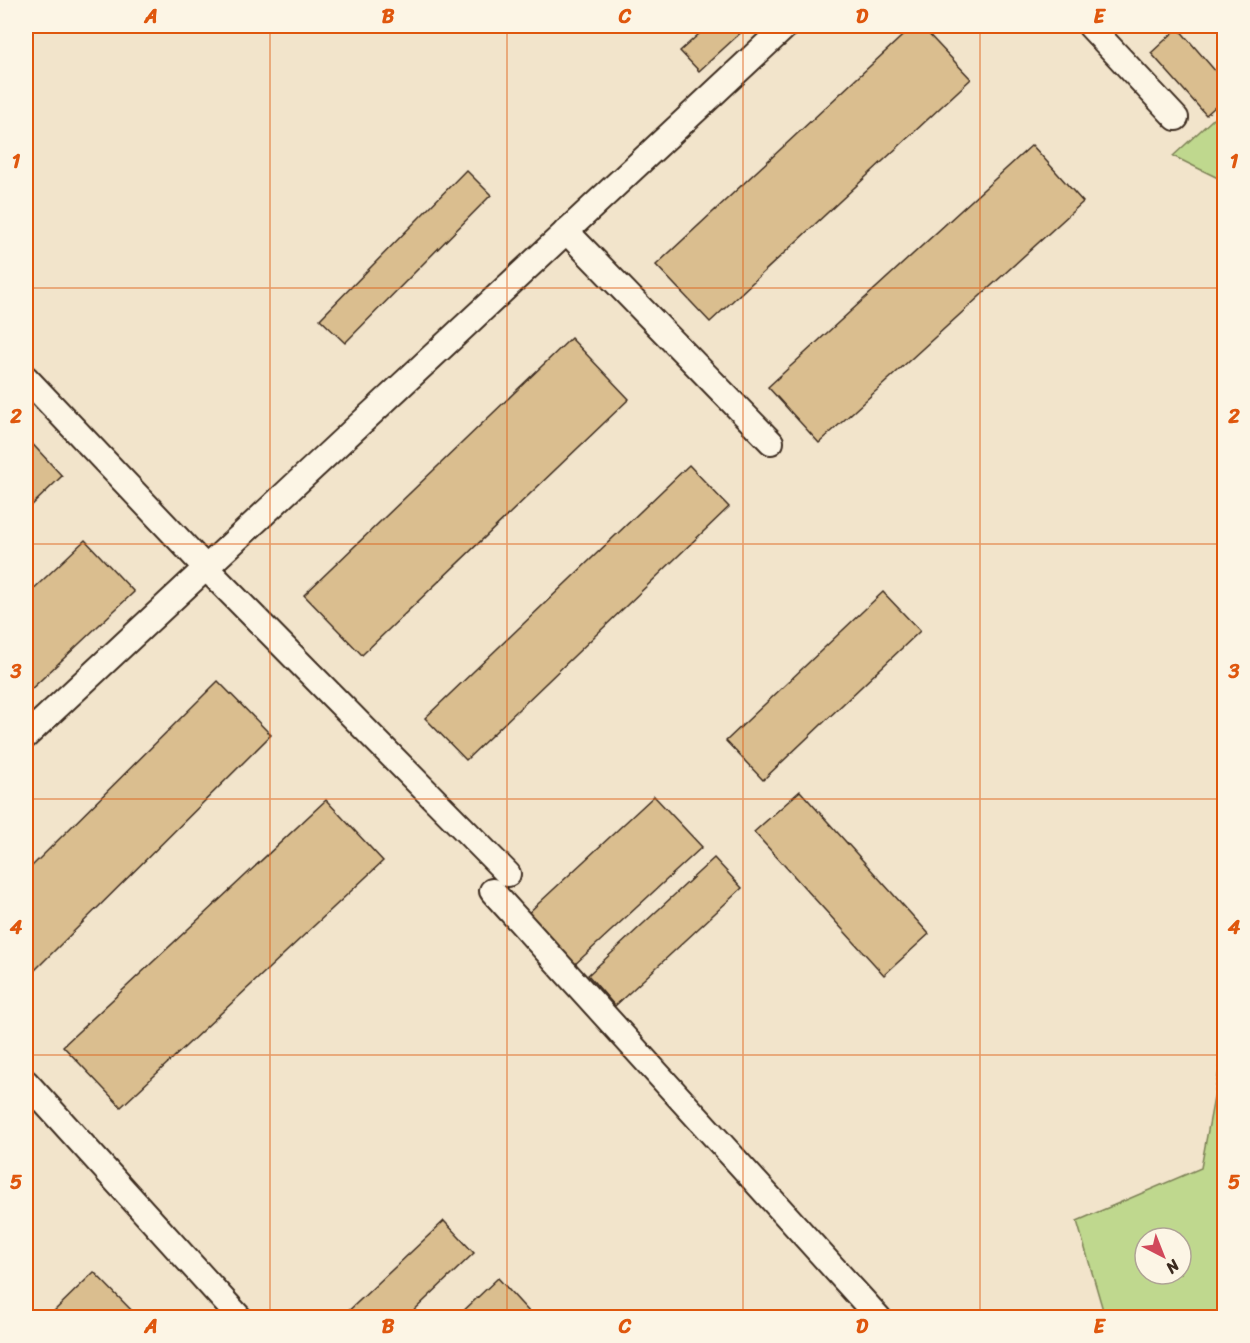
<svg xmlns="http://www.w3.org/2000/svg" width="1250" height="1343" font-family="Sriracha,sans-serif">
<rect width="100%" height="100%" fill="#f2e4cb"/>
<filter id="ink" filterUnits="userSpaceOnUse"><feTurbulence type="fractalNoise" baseFrequency=".0167" numOctaves="2"/><feDisplacementMap in="SourceGraphic" scale="12" xChannelSelector="R" yChannelSelector="G"/><feConvolveMatrix kernelMatrix="1 2 1 2 8 2 1 2 1" color-interpolation-filters="sRGB"/></filter>
<g filter="url(#ink)">
<g fill="#bfd88e" stroke="#7d8156" stroke-width="1.5" fill-rule="evenodd">
<path d="M1224,109V181L1173,156Z"/>
<path d="M1224,1047V1317H1105L1077,1221L1201,1168L1223,1049ZM1145,1238H1181V1274H1145Z"/>
</g>
<g fill="#dabe8f" stroke="#3b2a1e" stroke-width="1.5">
<path d="M708,26H748L699,71L680,51Z"/>
<path d="M913,26H921L971,79L710,322L656,265Z"/>
<path d="M1178,28L1224,81V99L1206,115L1151,53Z"/>
<path d="M1032,145L1083,202L819,443L768,387Z"/>
<path d="M466,170L491,195L345,343L320,319Z"/>
<path d="M571,338L629,399L362,655L304,595Z"/>
<path d="M26,437L62,476L26,511Z"/>
<path d="M689,465L729,507L466,760L425,718Z"/>
<path d="M85,540L134,592L26,694V596Z"/>
<path d="M883,592L920,631L763,780L726,741Z"/>
<path d="M218,681L271,735L26,979V872Z"/>
<path d="M800,791L929,934L884,975L754,832Z"/>
<path d="M654,796L702,847L572,967L525,916Z"/>
<path d="M326,800L383,861L121,1107L63,1046Z"/>
<path d="M714,858L742,888L615,1006L588,975Z"/>
<path d="M444,1221L474,1253L406,1318H341Z"/>
<path d="M94,1272L139,1318H47Z"/>
<path d="M498,1278L530,1313L525,1318H456Z"/>
</g>
<g fill="none" stroke-linecap="round" stroke-linejoin="round">
<defs>
<g id="minor">
<path d="M1090,26L1176,118"/>
<path d="M566,231L771,442"/>
<path d="M26,378L206,568L508,874"/>
<path d="M26,736L786,26"/>
<path d="M492,891L879,1318"/>
<path d="M26,1082L240,1318"/>
</g>
</defs>
<use href="#minor" stroke="#3b2a1e" stroke-width="28"/>
<use href="#minor" stroke="#fcf5e5" stroke-width="24"/>
</g>
</g>
<path fill="none" stroke="#df570d" stroke-width="1.5" stroke-opacity="0.55" d="M270,26V1318M507,26V1318M743,26V1318M980,26V1318M26,288H1224M26,544H1224M26,799H1224M26,1055H1224"/>
<rect width="1250" height="1343" fill="none" stroke="#fcf5e5" stroke-width="66"/>
<g transform="translate(1163 1256) rotate(138)"><circle r="28" fill="#fcf5e5" stroke="#afa495" stroke-width="1.5"/>
<path d="M0-4.5L10 22L0 15L-10 22Z" fill="#d1495b"/>
<text y="-9" font-size="16" font-weight="bold" text-anchor="middle" fill="#3b2a1e">N</text>
</g>
<rect x="33" y="33" width="1184" height="1277" fill="none" stroke="#df570d" stroke-width="2"/>
<g font-size="20" text-anchor="middle" font-weight="bold" fill="#df570d">
<text x="151" y="23">A</text>
<text x="388" y="23">B</text>
<text x="625" y="23">C</text>
<text x="862" y="23">D</text>
<text x="1099" y="23">E</text>
<text x="16" y="168">1</text>
<text x="1234" y="168">1</text>
<text x="16" y="423">2</text>
<text x="1234" y="423">2</text>
<text x="16" y="678">3</text>
<text x="1234" y="678">3</text>
<text x="16" y="934">4</text>
<text x="1234" y="934">4</text>
<text x="16" y="1189">5</text>
<text x="1234" y="1189">5</text>
<text x="151" y="1333">A</text>
<text x="388" y="1333">B</text>
<text x="625" y="1333">C</text>
<text x="862" y="1333">D</text>
<text x="1099" y="1333">E</text>
</g>
</svg>
